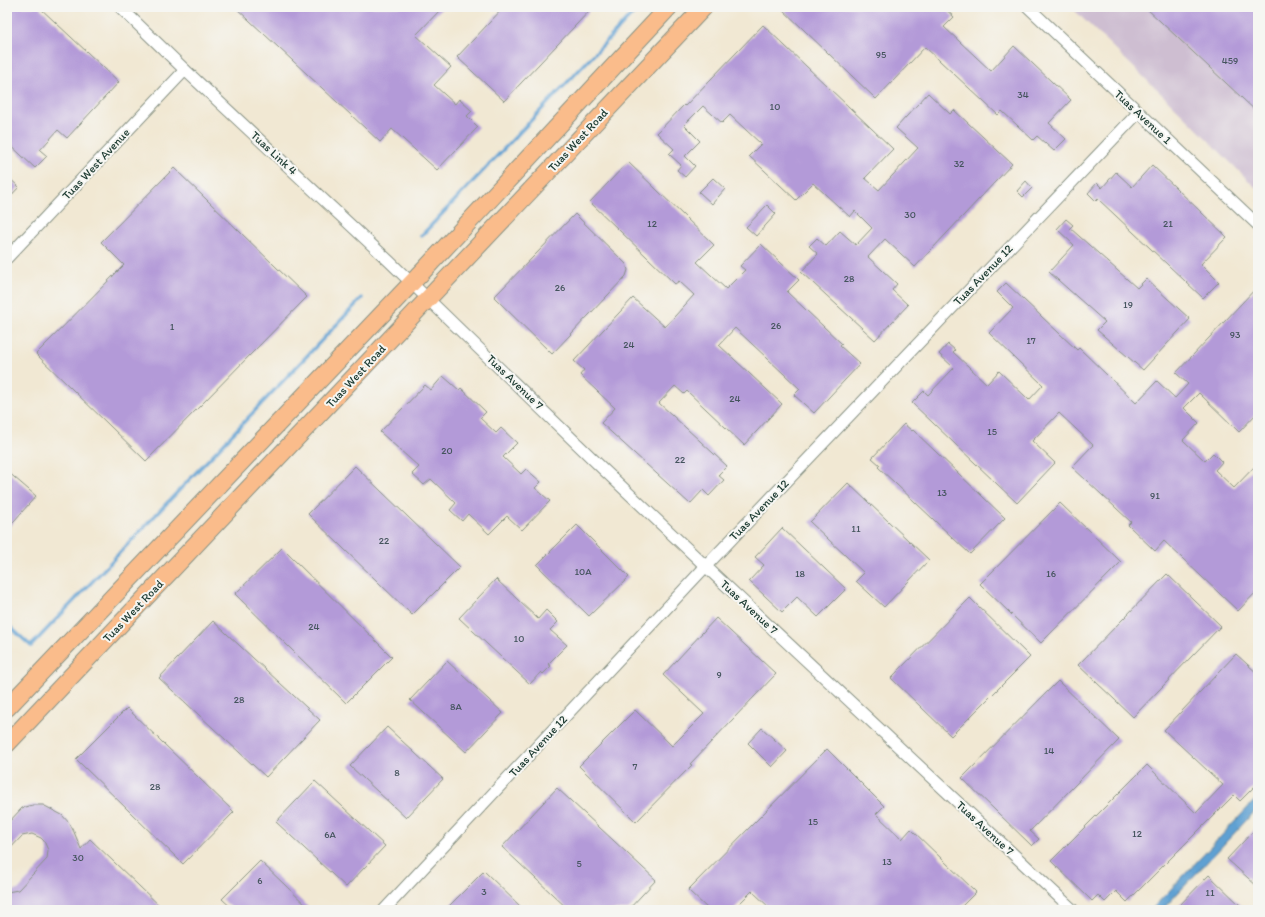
<svg xmlns="http://www.w3.org/2000/svg" width="1265" height="917" font-family="Itim,sans-serif">
<rect width="100%" height="100%" fill="#f6f6f2"/>
<filter id="ink" filterUnits="userSpaceOnUse"><feTurbulence type="fractalNoise" baseFrequency=".025" numOctaves="2"/><feDisplacementMap in="SourceGraphic" scale="8" xChannelSelector="R" yChannelSelector="G"/><feConvolveMatrix kernelMatrix="1 2 1 2 8 2 1 2 1" color-interpolation-filters="sRGB"/></filter>
<filter id="wash" filterUnits="userSpaceOnUse"><feTurbulence type="fractalNoise" baseFrequency=".012" numOctaves="4" result="noise"/><feDisplacementMap in="SourceGraphic" scale="16" xChannelSelector="R" yChannelSelector="G"/><feGaussianBlur stdDeviation="0.9" result="paint"/><feColorMatrix in="noise" values="0 0 0 0 0 0 0 0 0 0 0 0 0 0 0 0 0 1.4 0 .05"/><feComposite in="paint" operator="in"/></filter>
<g filter="url(#wash)">
<rect width="100%" height="100%" fill="#f1e8d3"/>
<path fill="#cebed1" d="M1071,7H1258V190L1180,112Z"/>
<path fill="#5fa0d2" stroke="#3f6e83" d="M1258,797V808L1162,910H1151Z"/>
<g fill="none" stroke-linecap="round" stroke-linejoin="round">
<g stroke="#5fa0d2" stroke-width="3.5">
<path d="M421,236L639,7"/>
<path d="M7,624L31,646L362,298"/>
</g>
</g>
<g id="blocks">
<g fill="#b39ad8">
<path d="M7,7H39L119,82L67,138L58,130L40,150L47,156L35,168L7,142Z"/>
<path d="M235,7H443L416,35L451,67L434,85L455,104L459,99L472,111L467,116L478,127L437,170L392,129L380,142Z"/>
<path d="M504,7H593L504,101L457,57Z"/>
<path d="M780,7H943L954,17L944,27L991,71L1014,46L1071,100L1049,123L1066,139L1054,151L1037,136L1033,140L1002,111L998,115L925,47L876,99Z"/>
<path d="M1145,7H1258V113Z"/>
<path d="M763,25L893,149L865,178L879,190L918,148L896,128L928,93L950,114L954,110L1012,164L915,267L885,239L868,257L897,284L892,290L908,305L875,340L801,272L818,254L809,246L817,238L826,246L840,231L856,245L872,228L855,211L850,217L813,183L796,200L749,156L761,144L730,115L722,123L703,106L684,125L700,141L685,156L695,166L685,177L677,170L681,165L669,154L674,149L657,133L684,105L685,106Z"/>
<path d="M628,162L714,245L697,262L726,289L745,270L740,266L761,244L799,280L787,292L842,344L840,346L860,364L814,413L794,395L800,389L735,328L719,345L782,404L744,445L687,391L684,394L675,386L659,403L727,466L718,475L724,480L709,496L703,490L690,504L601,423L615,408L580,375L584,370L574,361L633,298L665,327L694,295L679,281L675,284L590,202Z"/>
<path d="M1152,165L1227,237L1201,264L1219,282L1203,298L1098,199L1096,201L1088,193L1097,183L1102,188L1116,172L1132,187Z"/>
<path d="M174,168L307,297L146,461L36,354L124,265L101,242Z"/>
<path d="M7,176L19,187L7,200Z"/>
<path d="M713,178L725,189L712,204L699,192Z"/>
<path d="M1026,181L1032,188L1023,197L1017,191Z"/>
<path d="M767,205L776,214L756,236L746,227Z"/>
<path d="M575,214L626,264L628,270L626,276L552,354L494,297Z"/>
<path d="M1066,219L1073,225L1070,228L1137,288L1146,279L1190,319L1143,370L1097,330L1105,322L1049,272L1074,245L1057,229Z"/>
<path d="M1006,283L1077,350L1079,348L1136,403L1157,381L1175,398L1188,384L1176,373L1258,286V412L1239,432L1199,393L1184,408L1199,423L1183,440L1205,461L1213,453L1222,462L1215,470L1234,488L1258,463V590L1238,611L1164,541L1155,551L1128,525L1131,522L1072,467L1093,445L1059,413L1032,441L1055,463L1017,503L912,403L924,391L928,395L954,368L939,354L948,344L955,350L953,352L987,384L999,371L1029,400L1043,385L989,333L1013,308L997,292Z"/>
<path d="M443,376L459,390L461,388L486,412L480,418L496,433L501,428L517,443L503,457L521,474L526,469L541,482L535,488L550,501L522,530L507,516L489,534L468,514L462,521L450,510L456,503L431,479L424,485L412,474L419,467L380,432L425,385L431,390Z"/>
<path d="M904,424L912,431L913,430L1005,518L970,554L878,467L880,465L872,458Z"/>
<path d="M355,466L460,567L412,615L308,514Z"/>
<path d="M7,471L36,496L7,529Z"/>
<path d="M848,483L929,560L884,607L856,581L864,573L810,522Z"/>
<path d="M1060,503L1121,562L1041,643L980,584Z"/>
<path d="M577,525L629,577L589,616L537,565Z"/>
<path d="M782,528L846,589L818,617L797,597L782,612L749,581L764,565L755,557Z"/>
<path d="M282,548L392,657L346,703L235,594Z"/>
<path d="M1167,574L1221,626L1133,717L1078,665Z"/>
<path d="M496,579L538,619L546,610L558,622L550,630L567,645L548,664L551,666L543,674L541,672L530,684L459,618Z"/>
<path d="M970,598L1030,657L951,736L891,678Z"/>
<path d="M716,618L776,674L690,764L692,765L636,822L579,766L635,710L672,746L704,714L663,675Z"/>
<path d="M213,621L320,720L266,777L159,678Z"/>
<path d="M1236,654L1258,674V783L1240,801L1234,795L1127,902L1116,891L1105,902L1098,895L1092,901L1051,861L1147,765L1196,813L1223,785L1164,730Z"/>
<path d="M447,661L503,713L466,752L410,700Z"/>
<path d="M1058,681L1119,740L1030,831L1039,839L1032,846L962,778Z"/>
<path d="M127,708L234,812L183,864L76,759Z"/>
<path d="M387,727L443,779L406,818L350,766Z"/>
<path d="M762,728L787,751L772,767L748,743Z"/>
<path d="M827,749L884,806L876,814L902,839L911,829L976,892L958,910H772L752,891L733,910H709L688,890Z"/>
<path d="M315,781L385,846L346,887L276,822Z"/>
<path d="M557,788L656,880L628,910H569L502,847Z"/>
<path d="M33,805H43L62,815L70,824L74,832L81,849L90,839L164,910H7V892L18,890L47,859L48,850L44,841L41,838L32,834L22,836L7,852V824L22,808Z"/>
<path d="M1258,826V887L1227,859Z"/>
<path d="M260,861L311,910H234L222,899Z"/>
<path d="M484,871L524,910H445Z"/>
<path d="M1209,875L1245,910H1175Z"/>
</g>
</g>
</g>
<g filter="url(#ink)">
<use href="#blocks" fill-opacity="0" stroke="#889284" stroke-width="1"/>
<g fill="none" stroke-linecap="round" stroke-linejoin="round">
<defs>
<g id="street">
<path d="M120,7L185,70L390,262L602,468L717,577L1073,910"/>
<path d="M1028,7L1258,225"/>
<path d="M7,258L185,70"/>
<path d="M384,910L706,566L1138,113"/>
</g>
<g id="primary">
<path d="M7,708L426,268L669,7"/>
<path d="M7,744L704,7"/>
</g>
</defs>
<use href="#street" stroke="#889284" stroke-width="13"/>
<use href="#primary" stroke="#889284" stroke-width="19"/>
<use href="#street" stroke="#fff" stroke-width="11"/>
<use href="#primary" stroke="#fabc8b" stroke-width="17"/>
</g>
</g>
<g text-anchor="middle" dominant-baseline="central" stroke-width="4" stroke-linejoin="round" paint-order="stroke">
<g font-size="10" fill="#44545d">
<text x="881" y="54">95</text>
<text x="1230" y="60">459</text>
<text x="1023" y="94">34</text>
<text x="775" y="106">10</text>
<text x="959" y="163">32</text>
<text x="910" y="214">30</text>
<text x="652" y="223">12</text>
<text x="1168" y="223">21</text>
<text x="849" y="278">28</text>
<text x="560" y="287">26</text>
<text x="1128" y="304">19</text>
<text x="776" y="325">26</text>
<text x="172" y="326">1</text>
<text x="1235" y="334">93</text>
<text x="1031" y="340">17</text>
<text x="629" y="344">24</text>
<text x="735" y="398">24</text>
<text x="992" y="431">15</text>
<text x="447" y="450">20</text>
<text x="680" y="459">22</text>
<text x="942" y="492">13</text>
<text x="1155" y="495">91</text>
<text x="856" y="528">11</text>
<text x="384" y="540">22</text>
<text x="583" y="571">10A</text>
<text x="800" y="573">18</text>
<text x="1051" y="573">16</text>
<text x="314" y="626">24</text>
<text x="519" y="638">10</text>
<text x="719" y="674">9</text>
<text x="239" y="699">28</text>
<text x="456" y="706">8A</text>
<text x="1049" y="750">14</text>
<text x="635" y="766">7</text>
<text x="397" y="772">8</text>
<text x="155" y="786">28</text>
<text x="813" y="821">15</text>
<text x="1137" y="833">12</text>
<text x="330" y="834">6A</text>
<text x="78" y="857">30</text>
<text x="887" y="861">13</text>
<text x="579" y="863">5</text>
<text x="260" y="880">6</text>
<text x="484" y="891">3</text>
<text x="1210" y="892">11</text>
</g>
<g font-size="12" fill="#1f3d34" stroke="#f6f6f2">
<text transform="translate(1143 117) rotate(43)">Tuas Avenue 1</text>
<text transform="translate(578 140) rotate(-47)">Tuas West Road</text>
<text transform="translate(274 153) rotate(43)">Tuas Link 4</text>
<text transform="translate(96 164) rotate(-47)">Tuas West Avenue</text>
<text transform="translate(983 275) rotate(-46)">Tuas Avenue 12</text>
<text transform="translate(356 376) rotate(-47)">Tuas West Road</text>
<text transform="translate(515 382) rotate(44)">Tuas Avenue 7</text>
<text transform="translate(759 510) rotate(-46)">Tuas Avenue 12</text>
<text transform="translate(749 607) rotate(43)">Tuas Avenue 7</text>
<text transform="translate(133 611) rotate(-46)">Tuas West Road</text>
<text transform="translate(538 746) rotate(-47)">Tuas Avenue 12</text>
<text transform="translate(985 828) rotate(43)">Tuas Avenue 7</text>
</g>
</g>
<rect width="1265" height="917" fill="none" stroke="#f6f6f2" stroke-width="24"/>
</svg>
